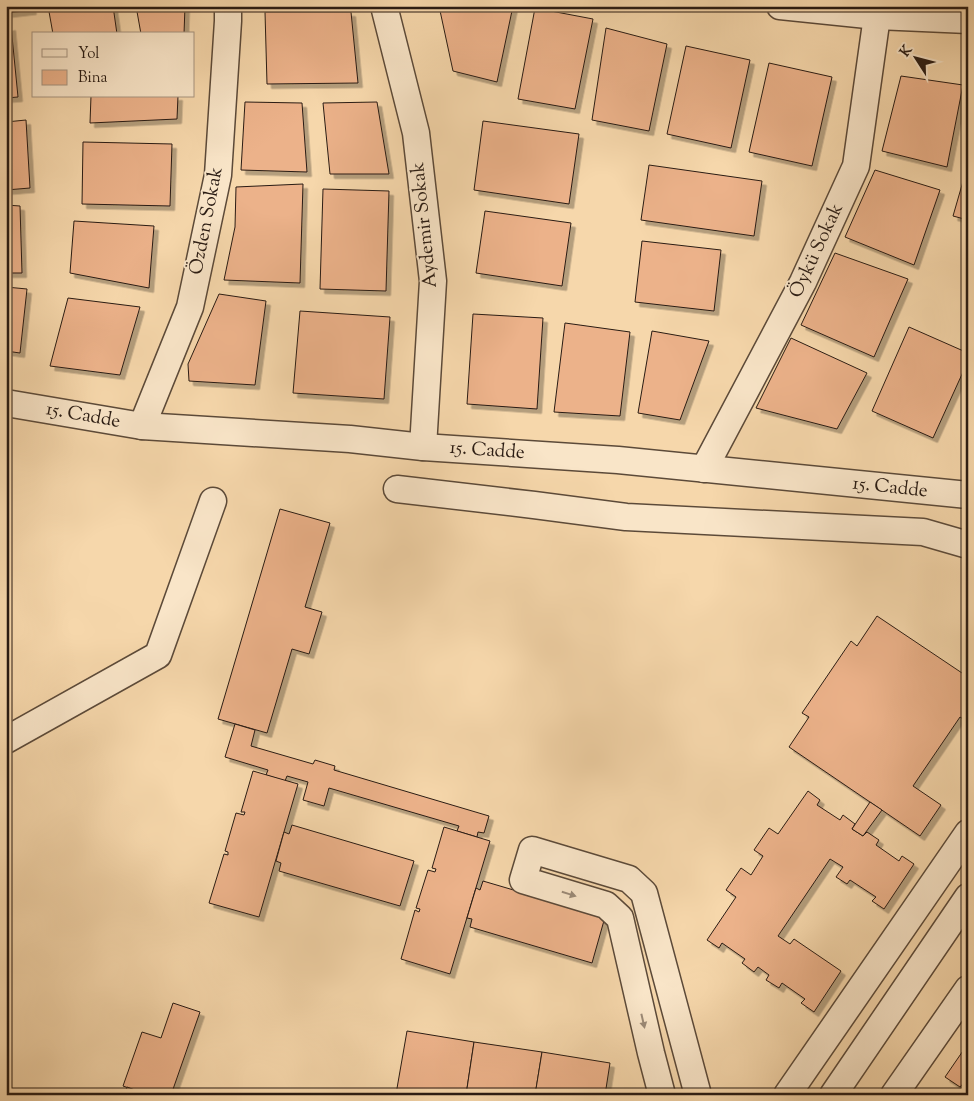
<svg xmlns="http://www.w3.org/2000/svg" width="974" height="1101" font-family="'Sorts Mill Goudy',serif">
<defs>
<filter id="shadow"><feDropShadow dx="4.5" dy="4.5" stdDeviation="0" flood-color="#0004"/></filter>
</defs>
<rect width="100%" height="100%" fill="#f6d7ab"/>
<filter id="stains"><feTurbulence type="fractalNoise" baseFrequency=".004" numOctaves="4"/><feColorMatrix values="0 0 0 0 .2 0 0 0 0 .09 0 0 0 0 .02 0 0 0 .5 -.17"/></filter>
<radialGradient id="worn" r=".72"><stop offset=".6" stop-color="#630" stop-opacity="0"/><stop offset="1" stop-color="#630" stop-opacity=".3"/></radialGradient>
<g fill="#ecb28a" stroke="#291b13" filter="url(#shadow)">
<path d="M6,6H31L32,10L6,13Z"/>
<path d="M48,6H113L117,34H53Z"/>
<path d="M136,6H185L184,34H141Z"/>
<path d="M439,6H513L497,82L453,71Z"/>
<path d="M535,8L593,19L575,109L518,99Z"/>
<path d="M265,12H351L358,83L267,84Z"/>
<path d="M11,26L18,97L6,98V27Z"/>
<path d="M606,28L667,44L649,131L592,120Z"/>
<path d="M686,46L750,60L731,148L667,134Z"/>
<path d="M769,63L832,77L812,166L749,152Z"/>
<path d="M901,76L963,85L947,167L882,151Z"/>
<path d="M91,96H178L177,119L90,123Z"/>
<path d="M245,102L302,103L307,172L241,170Z"/>
<path d="M377,102L389,174H330L323,103Z"/>
<path d="M26,120L30,188L6,190V122Z"/>
<path d="M483,121L579,134L569,204L474,190Z"/>
<path d="M83,142L172,144L170,206L82,204Z"/>
<path d="M968,164V220L953,216Z"/>
<path d="M649,165L762,181L754,236L641,220Z"/>
<path d="M875,170L940,190L914,265L845,237Z"/>
<path d="M303,184L300,283L224,280L235,227L236,187Z"/>
<path d="M323,189L389,191L386,291L320,289Z"/>
<path d="M6,205L20,206L22,273H6Z"/>
<path d="M485,211L571,223L562,286L476,273Z"/>
<path d="M74,221L154,226L149,288L70,273Z"/>
<path d="M642,241L721,250L714,311L635,302Z"/>
<path d="M835,253L908,279L874,357L801,325Z"/>
<path d="M6,287L27,289L20,353L6,351Z"/>
<path d="M219,294L266,301L255,385L189,381L188,364Z"/>
<path d="M68,298L140,307L120,375L50,366Z"/>
<path d="M300,311L390,317L384,399L293,393Z"/>
<path d="M473,314L543,318L537,409L467,404Z"/>
<path d="M565,323L630,332L620,416L554,412Z"/>
<path d="M909,327L968,353V361L933,438L872,411Z"/>
<path d="M652,331L709,341L680,420L638,413Z"/>
<path d="M791,338L867,373L837,429L756,408Z"/>
<path d="M280,509L330,523L305,607L322,612L309,654L292,649L267,733L218,719Z"/>
<path d="M877,616L968,677V722L960,717L913,786L941,805L920,836L789,747L809,717L802,713L851,641L857,646Z"/>
<path d="M235,724L255,730L251,746L313,764L315,760L335,766L334,770L489,816L484,833L478,832L477,837L457,831L459,826L329,788L324,806L303,800L308,782L287,776L285,781L266,775L268,770L225,757Z"/>
<path d="M253,771L298,784L259,917L209,903L224,854L228,855V852L225,851L236,813L244,815L245,812H241Z"/>
<path d="M808,791L820,800L817,805L840,820L843,815L855,824L852,829L863,836L867,832L879,840L876,845L899,861L902,856L914,864L884,909L872,901L876,897L850,880L847,884L836,877L843,867L830,859L778,936L790,944L794,939L841,971L814,1012L801,1003L805,999L782,983L779,988L766,980L769,975L758,967L754,972L742,963L745,959L722,943L719,948L707,940L736,897L726,890L741,868L751,875L763,856L754,850L769,828L778,834Z"/>
<path d="M870,802L882,810L863,836L852,829Z"/>
<path d="M292,825L414,861L400,906L279,871L281,863L276,861L284,832L289,834Z"/>
<path d="M444,827L490,841L450,974L401,959L415,910L419,912L420,909L416,908L428,870L435,872L436,869L432,868Z"/>
<path d="M483,881L605,917L592,963L470,927L472,919L467,918L476,888L480,890Z"/>
<path d="M173,1003L200,1012L171,1095H148L123,1086L142,1032L161,1038Z"/>
<path d="M407,1031L474,1042L466,1095L396,1094Z"/>
<path d="M474,1042L542,1052L535,1095H466Z"/>
<path d="M967,1045L968,1078L960,1087L945,1077Z"/>
<path d="M542,1052L610,1063L605,1095H535Z"/>
<path d="M127,1087L148,1095H124Z"/>
</g>
<g fill="none" stroke-linecap="round" stroke-linejoin="round">
<defs>
<g id="minor">
<path d="M384,6L416,133L433,281L423,447"/>
<path d="M780,6L877,16L968,20"/>
<path d="M6,403L142,426L350,439L423,447L618,460L968,495"/>
<path d="M142,426L190,307L218,175L228,21V6"/>
<path d="M704,469L803,282L856,166L877,16"/>
<path d="M397,489L534,505L626,517L923,532L968,545"/>
<path d="M6,740L158,655L213,501"/>
<path d="M662,1095L651,1053L620,918L606,905L523,880L532,850L629,879L644,893L698,1095"/>
<path d="M787,1095L968,833"/>
<path d="M833,1095L968,897"/>
<path d="M894,1095L968,989"/>
</g>
</defs>
<use href="#minor" stroke="#5c4a39" stroke-width="29"/>
<use href="#minor" stroke="#f9e5c8" stroke-width="26"/>
</g>
<defs><path id="oneway-solid" d="M-6-.8H1V-3.2L6.5 0L1 3.2V.8H-6Z" transform="scale(1.25)"/></defs>
<g fill="#9b8a77">
<use href="#oneway-solid" transform="translate(569 894) rotate(17)"/>
<use href="#oneway-solid" transform="translate(643 1021) rotate(77)"/>
</g>
<g text-anchor="middle" dominant-baseline="central" stroke-width="4" stroke-linejoin="round" paint-order="stroke">
<g font-size="19" fill="#291b13" stroke="#f9e5c8">
<text transform="translate(207 221) rotate(-79)">Özden Sokak</text>
<text transform="translate(425 225) rotate(-96)">Aydemir Sokak</text>
<text transform="translate(817 251) rotate(-65)">Öykü Sokak</text>
<text transform="translate(83 416) rotate(10)">15. Cadde</text>
<text transform="translate(487 451) rotate(4)">15. Cadde</text>
<text transform="translate(890 488) rotate(6)">15. Cadde</text>
</g>
</g>
<rect width="974" height="1101" fill="none" stroke="#f6d7ab" stroke-width="25"/>
<rect x="8" y="8" width="959" height="1086" fill="none" stroke="#291b13" stroke-width="2.5"/>
<rect x="12" y="12" width="949" height="1076" fill="none" stroke="#291b13"/>
<rect x="32" y="32" width="162" height="65" fill="#f9e5c8" stroke="#a69480"/>
<rect x="42" y="49" width="25" height="8" fill="#f9e5c8" stroke="#a69480"/>
<text x="78" y="58" font-size="15" fill="#291b13">Yol</text>
<rect x="42" y="70" width="25" height="15" fill="#ecb28a" stroke="#a69480"/>
<text x="78" y="82" font-size="15" fill="#291b13">Bina</text>
<g transform="translate(916 58) rotate(306)" stroke="#f9e5c8" stroke-width="4" paint-order="stroke">
<path d="M0-4L9 19L0 12L-9 19Z" fill="#291b13"/>
<text y="-8" font-size="14" font-weight="bold" text-anchor="middle" fill="#291b13">K</text>
</g>
<rect width="100%" height="100%" filter="url(#stains)"/>
<rect width="100%" height="100%" fill="url(#worn)"/>
</svg>
